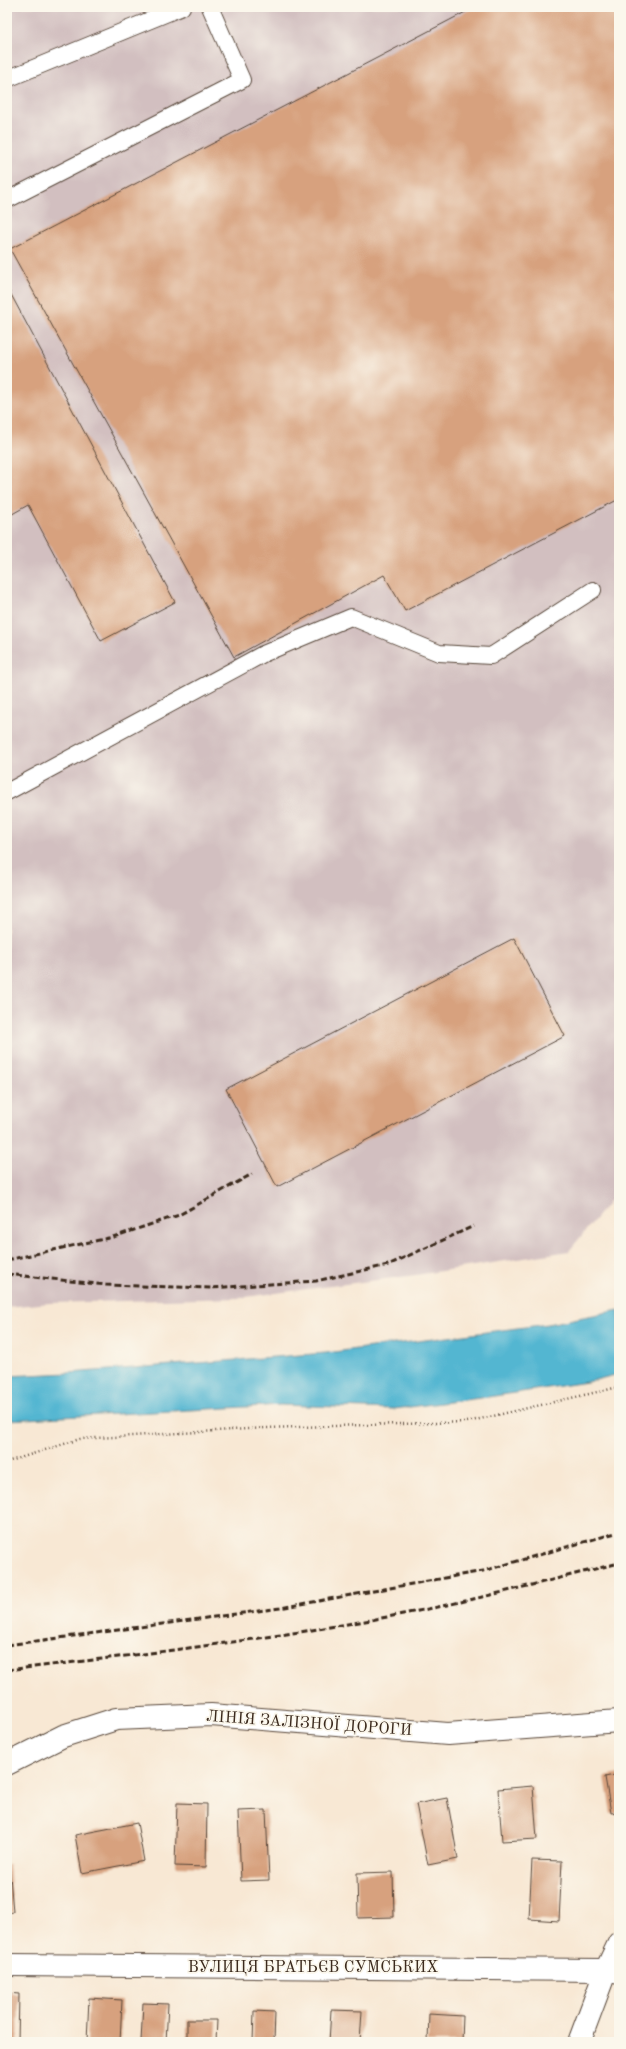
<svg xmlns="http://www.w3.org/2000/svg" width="626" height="2049" font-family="'Old Standard TT',serif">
<rect width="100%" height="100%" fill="#fbf7ec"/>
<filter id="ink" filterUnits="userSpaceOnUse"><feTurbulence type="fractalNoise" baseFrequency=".025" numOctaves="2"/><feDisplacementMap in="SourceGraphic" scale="8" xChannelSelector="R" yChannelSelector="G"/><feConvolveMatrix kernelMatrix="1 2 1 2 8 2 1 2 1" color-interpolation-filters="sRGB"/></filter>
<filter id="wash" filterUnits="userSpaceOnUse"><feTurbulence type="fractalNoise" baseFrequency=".012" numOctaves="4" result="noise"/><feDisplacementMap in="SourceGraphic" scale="16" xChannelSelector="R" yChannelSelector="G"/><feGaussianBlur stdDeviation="0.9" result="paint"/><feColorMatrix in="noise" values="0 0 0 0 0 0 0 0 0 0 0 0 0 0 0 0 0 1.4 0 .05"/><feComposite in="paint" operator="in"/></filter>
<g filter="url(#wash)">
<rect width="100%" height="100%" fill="#f8e8d4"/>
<path fill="#d2bfc0" d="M7,7H619V1190L569,1251L416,1275L238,1298L50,1303L7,1307Z"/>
<path fill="#52b6d1" stroke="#467078" d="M619,1310V1374L587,1382L488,1397L394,1409L281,1405L7,1420V1376L69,1373L326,1353L548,1324Z"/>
<g id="blocks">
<g fill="#d7a17e">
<path d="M475,7H619V499L405,611L384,575L234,657L10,249Z"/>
<path d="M7,287L175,602L101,641L28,505L7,517Z"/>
<path d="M514,938L565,1036L277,1187L226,1089Z"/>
<path d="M619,1774V1812L611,1813L605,1777Z"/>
<path d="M533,1786L537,1839L502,1841L498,1789Z"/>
<path d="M447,1798L458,1859L428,1865L416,1804Z"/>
<path d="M177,1803L207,1804L206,1867L175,1866Z"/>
<path d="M266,1810L269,1880L241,1881L238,1811Z"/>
<path d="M137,1823L144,1861L82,1873L75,1835Z"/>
<path d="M532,1860L562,1861L559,1921L529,1919Z"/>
<path d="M7,1864H9L13,1912L7,1913Z"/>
<path d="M393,1872L394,1917L358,1918L357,1873Z"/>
<path d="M7,1993L19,1994L18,2042H7Z"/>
<path d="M89,1998L122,2000L120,2042H87Z"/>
<path d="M143,2003L168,2004L166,2042H141Z"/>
<path d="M331,2010L362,2011L360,2042H329Z"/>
<path d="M254,2011L275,2012L274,2042H253Z"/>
<path d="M429,2014L463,2016L462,2042H428Z"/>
<path d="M187,2020H217L216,2042H187Z"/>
</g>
</g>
</g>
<g filter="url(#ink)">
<use href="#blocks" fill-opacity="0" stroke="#574639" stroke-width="1"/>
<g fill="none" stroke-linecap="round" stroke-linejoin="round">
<defs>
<g id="service">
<path d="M7,79L182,7"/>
<path d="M7,200L242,80L210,7"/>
<path d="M7,792L263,654L351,617L439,653L491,656L593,590"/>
</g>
<g id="minor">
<path d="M7,1764L63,1736L116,1719L211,1715L448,1734L619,1721"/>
<path d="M7,1965L606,1970L619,1973"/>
</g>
<path id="tertiary" d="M579,2042L606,1970L619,1943"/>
</defs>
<use href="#service" stroke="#574639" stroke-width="18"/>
<use href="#minor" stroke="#574639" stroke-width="24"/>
<use href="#tertiary" stroke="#574639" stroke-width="24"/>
<path stroke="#574639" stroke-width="2.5" stroke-dasharray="1 3" stroke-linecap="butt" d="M7,1462L80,1439L266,1428L467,1422L619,1387"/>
<use href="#service" stroke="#fff" stroke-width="16"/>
<use href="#minor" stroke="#fff" stroke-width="22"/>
<use href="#tertiary" stroke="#fff" stroke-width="22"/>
<g stroke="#3b2a1e" stroke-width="3" stroke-dasharray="6 3" stroke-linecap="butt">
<path d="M7,1260L113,1237L179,1215L252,1174"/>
<path d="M7,1274L106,1285L211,1288L316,1281L388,1265L474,1226"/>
<path d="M7,1645L280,1608L483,1571L619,1532"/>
<path d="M7,1670C139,1655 272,1639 403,1614C476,1600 547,1581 619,1563"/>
</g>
</g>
</g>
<g text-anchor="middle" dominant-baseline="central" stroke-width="3.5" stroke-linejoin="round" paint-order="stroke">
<g font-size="16" fill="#3b2a1e" stroke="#fbf7ec">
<text transform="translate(309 1724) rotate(4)">ЛІНІЯ ЗАЛІЗНОЇ ДОРОГИ</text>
<text x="313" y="1968">ВУЛИЦЯ БРАТЬЄВ СУМСЬКИХ</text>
</g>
</g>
<rect width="626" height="2049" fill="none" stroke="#fbf7ec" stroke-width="24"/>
</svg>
